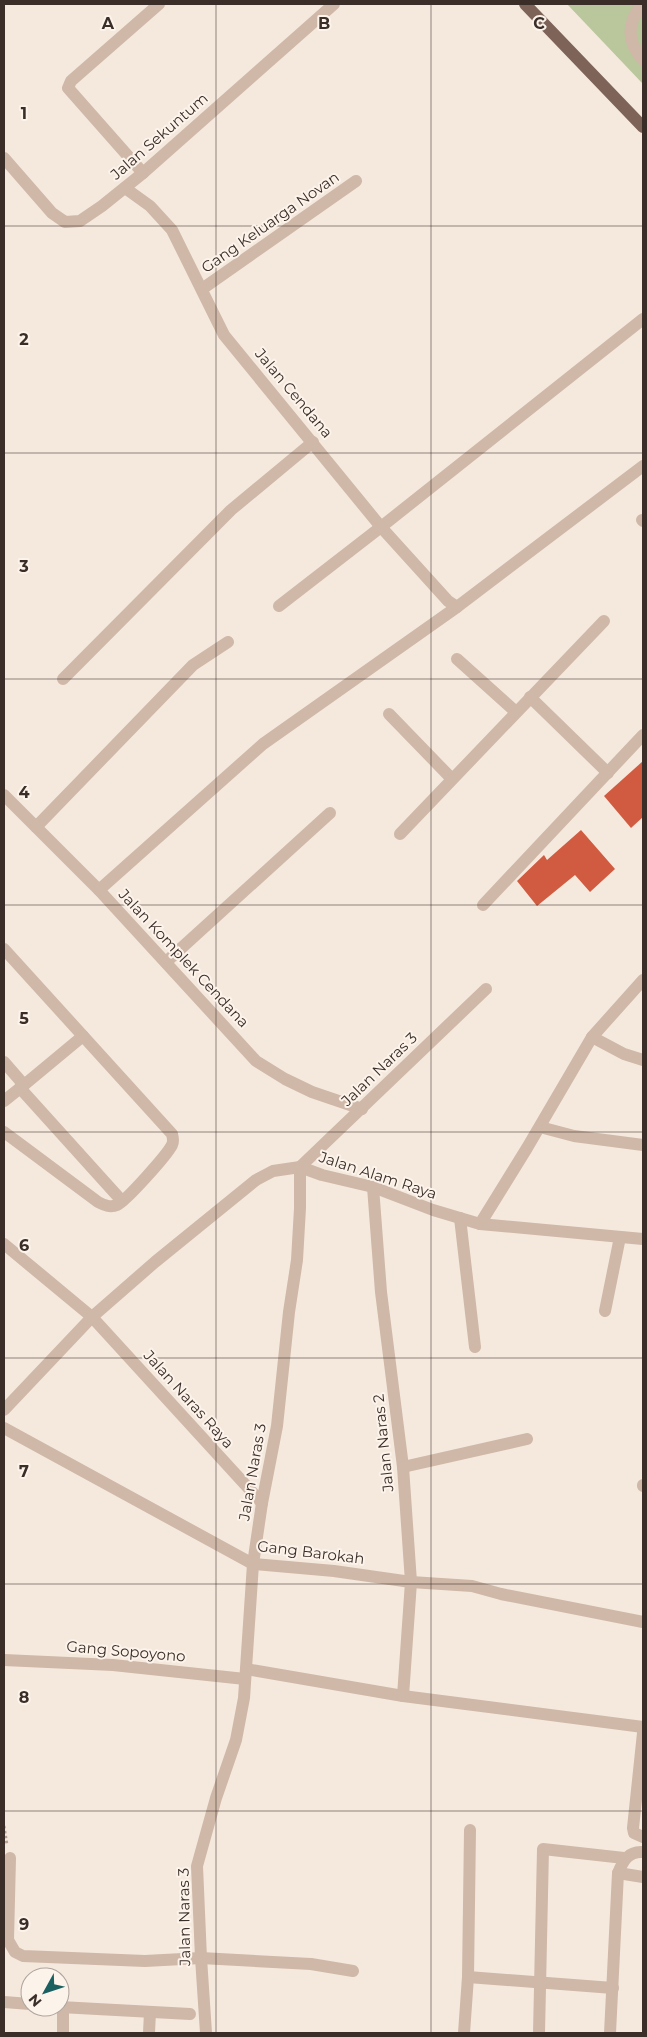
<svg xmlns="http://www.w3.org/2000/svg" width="647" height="2037" font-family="Montserrat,sans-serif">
<rect width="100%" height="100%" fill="#f5e9de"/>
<path fill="#bac69c" d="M567,4H643V84Z"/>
<g fill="#d15b40">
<path d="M643,761V817L631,828L604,796Z"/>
<path d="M581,830L615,869L590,892L575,875L537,906L517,881L544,855L547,860Z"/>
</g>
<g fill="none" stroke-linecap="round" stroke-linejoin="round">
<path stroke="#bba192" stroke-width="3" stroke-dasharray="2.5 2.5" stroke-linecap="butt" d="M4,1826L7,1845"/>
<g stroke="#cfb8a8" stroke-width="12">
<path d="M642,4C627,23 626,41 643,60"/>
<path d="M4,158L52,213L65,222L80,221L102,206L143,173L334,4"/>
<path d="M143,173L68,88L71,81L159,4"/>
<path d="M125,188L150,206L172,230L224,335L381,527L448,601L457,607"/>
<path d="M202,289L356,181"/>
<path d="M642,520L643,521"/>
<path d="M279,606L381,527L643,319"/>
<path d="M457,659L516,712"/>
<path d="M63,679L231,510L313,442"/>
<path d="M530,697L608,773"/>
<path d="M389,714L452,779"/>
<path d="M4,795L99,890L256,1061L285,1079L312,1092L362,1109"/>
<path d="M36,827L193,665L228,642"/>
<path d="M400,834L604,621"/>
<path d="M99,890L263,744L457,607L643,466"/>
<path d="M483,905L643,735"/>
<path d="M4,949L172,1134C173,1138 174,1141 172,1145C167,1155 126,1201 117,1205C110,1208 104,1205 98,1202L4,1132"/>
<path d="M166,962L330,813"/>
<path d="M592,1037L624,1054L643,1060"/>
<path d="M4,1062L24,1085L4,1101"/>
<path d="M24,1085L83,1036"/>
<path d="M20,1088L122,1201"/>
<path d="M540,1127L574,1136L643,1145"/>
<path d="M373,1187L381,1292L403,1467L411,1582L403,1696"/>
<path d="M460,1218L475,1347"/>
<path d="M480,1224L527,1148L592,1037L643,980"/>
<path d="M4,1244L92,1317L262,1503"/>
<path d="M605,1311L620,1237"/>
<path d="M4,1410L92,1317L155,1262L256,1180L273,1171L300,1167L322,1175L373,1187L433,1210L480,1224L643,1239"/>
<path d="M4,1428L253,1564L334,1571L411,1582L472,1586L501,1594L643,1622"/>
<path d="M403,1467L527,1439"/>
<path d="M643,1485V1486"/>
<path d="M4,1660L113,1665L245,1679"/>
<path d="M246,1669L403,1696L643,1727"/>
<path d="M643,1733L633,1828L634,1833L643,1837"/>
<path d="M10,1858L8,1940L15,1952L23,1956L145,1961L201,1958L311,1964L353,1971"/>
<path d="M618,1873L643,1877"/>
<path d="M468,1977L613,1988"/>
<path d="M4,2002L30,2004"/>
<path d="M60,2007L190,2014"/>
<path d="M63,2033V2007"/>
<path d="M149,2033L150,2012"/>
<path d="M206,2033L201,1958L197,1866L216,1798L236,1740L244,1698L253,1564L262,1503L277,1426L289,1312L297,1260L300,1208V1167L486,989"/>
<path d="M464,2033L468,1977L470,1830"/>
<path d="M539,2033L543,1849L624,1858"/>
<path d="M610,2033L618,1873C623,1861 628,1851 643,1852"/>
</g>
<path stroke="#7e6359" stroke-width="12" d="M525,4L643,127"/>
</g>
<path fill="none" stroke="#3b2e29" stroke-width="1" stroke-opacity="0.55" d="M216,4V2033M431,4V2033M4,226H643M4,453H643M4,679H643M4,905H643M4,1132H643M4,1358H643M4,1584H643M4,1811H643"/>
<g text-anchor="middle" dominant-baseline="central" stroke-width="4" stroke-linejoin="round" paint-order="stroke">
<g font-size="15" fill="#3b2e29" stroke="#fcf3eb">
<text transform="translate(159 136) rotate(-41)">Jalan Sekuntum</text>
<text transform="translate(270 222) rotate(-35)">Gang Keluarga Novan</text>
<text transform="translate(294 393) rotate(50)">Jalan Cendana</text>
<text transform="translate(184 958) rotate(47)">Jalan Komplek Cendana</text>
<text transform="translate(379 1069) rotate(-44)">Jalan Naras 3</text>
<text transform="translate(378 1175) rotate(18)">Jalan Alam Raya</text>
<text transform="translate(189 1399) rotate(48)">Jalan Naras Raya</text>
<text transform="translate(383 1443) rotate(-96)">Jalan Naras 2</text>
<text transform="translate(252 1472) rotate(-80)">Jalan Naras 3</text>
<text transform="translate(311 1552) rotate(7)">Gang Barokah</text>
<text transform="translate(126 1651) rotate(5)">Gang Sopoyono</text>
<text transform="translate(184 1917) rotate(-91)">Jalan Naras 3</text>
</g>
</g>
<g font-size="16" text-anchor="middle" font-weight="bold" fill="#3b2e29" stroke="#fcf3eb" stroke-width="4" stroke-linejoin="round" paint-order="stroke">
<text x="108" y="29">A</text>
<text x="324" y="29">B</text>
<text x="539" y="29">C</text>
<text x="24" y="119">1</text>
<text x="24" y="345">2</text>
<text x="24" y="572">3</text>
<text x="24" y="798">4</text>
<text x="24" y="1024">5</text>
<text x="24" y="1251">6</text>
<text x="24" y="1477">7</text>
<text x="24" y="1703">8</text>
<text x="24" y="1930">9</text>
</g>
<rect width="647" height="2037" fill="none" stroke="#3b2e29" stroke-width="10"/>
<g transform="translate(45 1992) rotate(230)"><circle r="24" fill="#fcf3eb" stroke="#afa49d"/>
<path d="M0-4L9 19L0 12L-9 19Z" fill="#1a6061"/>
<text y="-8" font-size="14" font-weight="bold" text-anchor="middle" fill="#3b2e29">N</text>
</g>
</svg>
